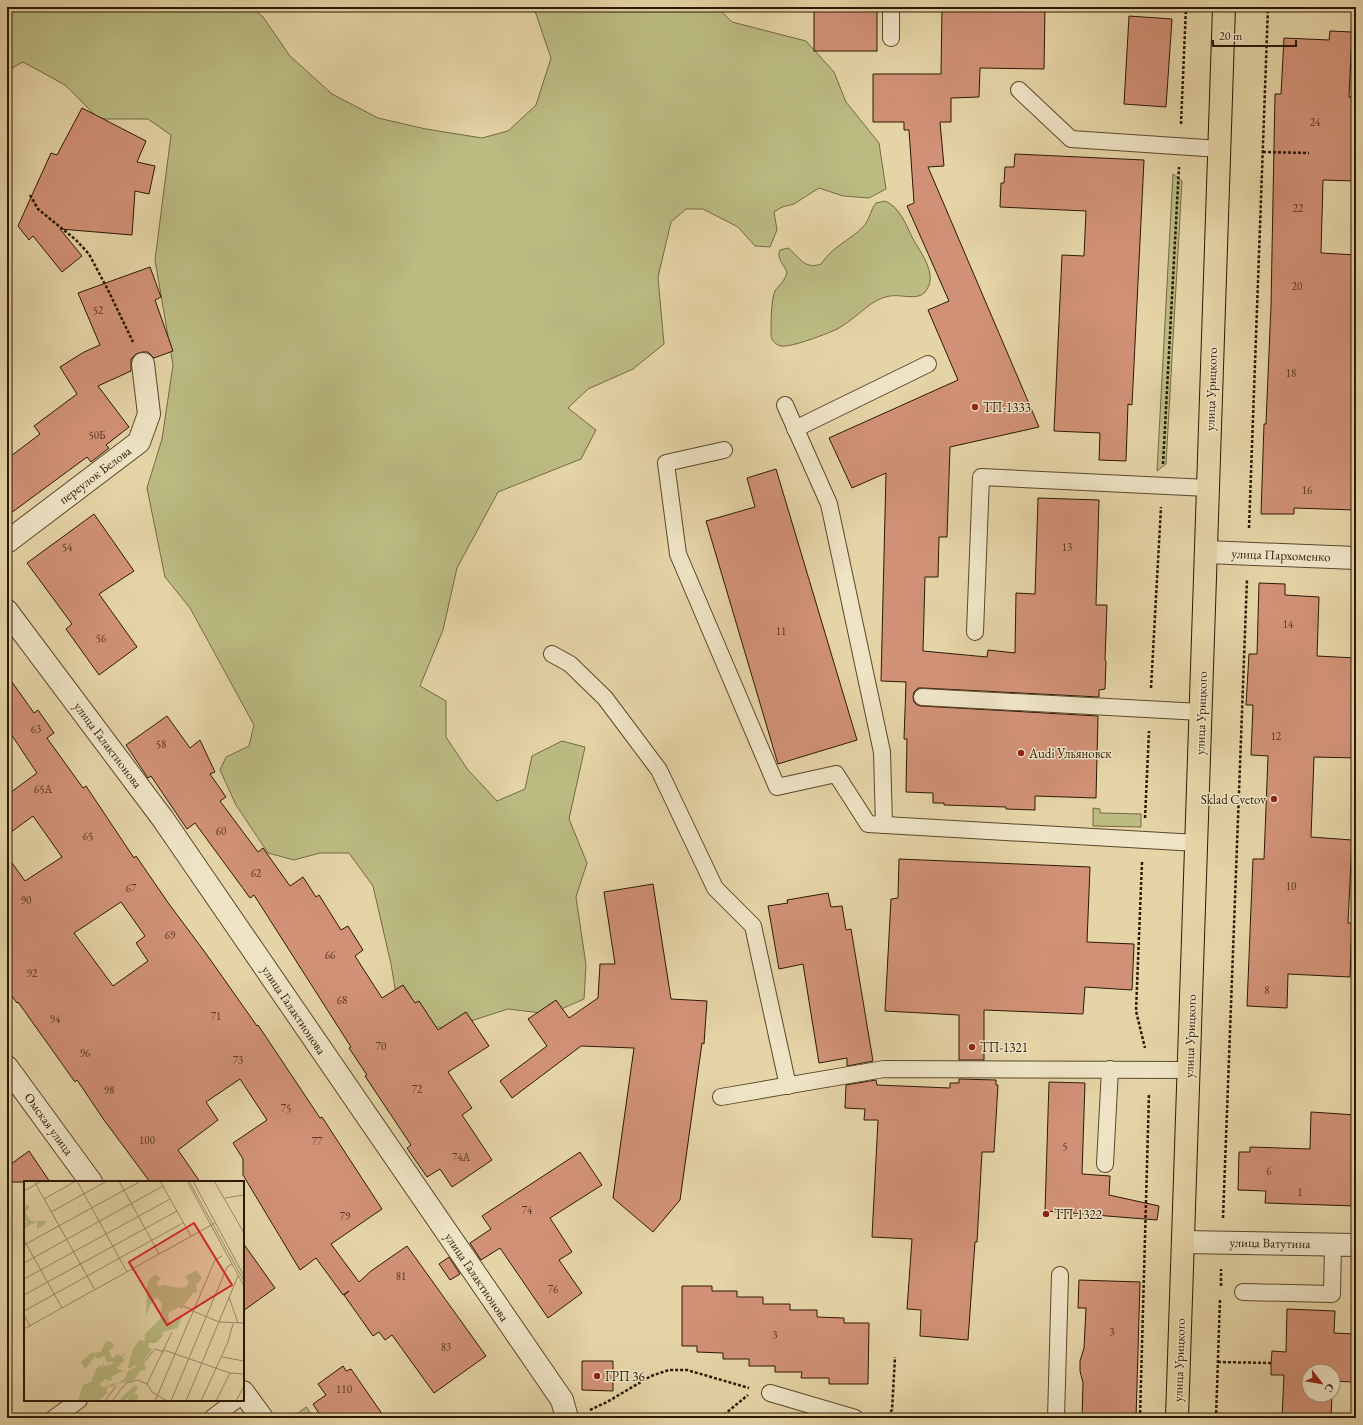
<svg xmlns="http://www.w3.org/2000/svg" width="1363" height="1425" font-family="'EB Garamond',serif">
<rect width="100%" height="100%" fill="#e5d4a6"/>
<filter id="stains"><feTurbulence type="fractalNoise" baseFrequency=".005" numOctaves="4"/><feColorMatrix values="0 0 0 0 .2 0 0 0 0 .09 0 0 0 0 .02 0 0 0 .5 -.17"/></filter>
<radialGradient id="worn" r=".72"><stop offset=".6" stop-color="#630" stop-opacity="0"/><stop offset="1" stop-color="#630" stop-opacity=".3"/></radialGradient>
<g fill="#bbbb82" stroke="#746a44">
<path d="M7,7H251L263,17L290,56L332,94L378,118L426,129L482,138L508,131L536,105L551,58L536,14L532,7H717L732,22L806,41L834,72L846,102L879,143L886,189L869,198L843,196L819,188L794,204L782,207L774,212L777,230L770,247L755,246L738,227L703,209H686L671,222L658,277L664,344L633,369L588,389L568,408L596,430L581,459L498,492L457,568L443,630L420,686L446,701V737L468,770L497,801L525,789L532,756L562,741L585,747L569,819L587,863L576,897L586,965L584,999L550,1014L508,1009L446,1029L400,1018L391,964L373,886L349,853H320L294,860L268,853L236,805L220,770L226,757L249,746L254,725L190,608L165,577L147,488L162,439L173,365L155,260L171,135L148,119H99L65,85L23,62L7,71Z"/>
<path d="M1173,174L1182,181L1166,464L1157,471Z"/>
<path d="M885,201C900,207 906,225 913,239C921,253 939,276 925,292C918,301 901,294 890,296C883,297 877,300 871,304C860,312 851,321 839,328C830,333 790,348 781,346C776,345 772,341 771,336C771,326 771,299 775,291C780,284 785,281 787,272C784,265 776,258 780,250L788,248C800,257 804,270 821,264C833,246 849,241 863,227C870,220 870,210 876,203Z"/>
<path d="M1093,808L1100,809V813L1141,814V827L1093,826Z"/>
<path d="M306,1407L314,1418H292Z"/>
</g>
<g fill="#d19176" stroke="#2c1905" fill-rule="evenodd">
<rect x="814" y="7" width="63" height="44"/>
<path d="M942,7H1045L1044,69L980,68L979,97L951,98V122H940L944,166L928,167L1039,427L950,447L947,537H939L938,577H925L923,651L987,657L988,650L1015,653L1016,593L1035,594L1038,498L1099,500L1096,605H1107L1105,660L1106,661L1105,689L1099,690V697L923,688H918L914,692L913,697L914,702L917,705L921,706L1098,716L1096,798L1035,796V810L1006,809V807L944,805V803H933V793L906,792L907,739H904L906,682L881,681L886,473L852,488L829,438L958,380L928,310L949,301L907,206L914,203L909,130H904V122H873V74H941Z"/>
<path d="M1129,16L1172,19L1166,107L1124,104Z"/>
<path d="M1330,31L1352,32L1349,97H1356V181L1323,180L1321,253L1356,255V510L1294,508V514H1261L1264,424H1266L1271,305L1275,94H1281L1284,38L1329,40Z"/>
<path d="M82,108L146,141L137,162L155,166L149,194L135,191L132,235L60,229L82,256L62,272L33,236L29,240L18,226L51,153L57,155Z"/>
<path d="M1015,154L1144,160L1132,405L1128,404L1126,461L1099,460L1100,433L1054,431L1062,255L1084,256L1086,211L1000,207L1001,183H1004L1005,167H1014Z"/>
<path d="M150,267L161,297L155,300L173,351L154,358L148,352H142L136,354L131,359V371L98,386L129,427L106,445L109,448L91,462L87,457L7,516V459L40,434L34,426L77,394L60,367L84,352L100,345L78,293Z"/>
<path d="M776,469L857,740L778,764L706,521L755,507L747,478Z"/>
<path d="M94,514L134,571L99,594L137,647L99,675L66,629L72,624L27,563Z"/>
<path d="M1259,583L1285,584V595L1319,597L1317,656L1356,658V758L1314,757L1311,837L1352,840L1348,923H1352L1350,977L1288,974L1287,1008L1247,1006L1253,859H1264L1268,756L1251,755L1253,705H1246L1249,654H1257Z"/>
<path d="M7,675L34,713L38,710L54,733L47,738L83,788L86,786L134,858L136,856L169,904L207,955L257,1026L258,1025L320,1118L322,1117L382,1209L331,1244L359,1282L371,1271L407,1246L486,1356L434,1393L392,1335L385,1340L379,1332L373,1336L344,1295L349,1291L343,1295L316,1258L300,1270L243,1175V1159L233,1143L267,1120L240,1079L206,1102L218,1120L178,1150L200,1182H150L104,1120L77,1080L75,1082L18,1002L17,1003L7,990V856L25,881L62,857L33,816L7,835V795L37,773L7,728ZM121,902L145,936L136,943L148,961L113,986L74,933Z"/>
<path d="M167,716L190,748L200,740L215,772L210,774L226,797L220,801L258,852L263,848L290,886L303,877L316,897L319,895L341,930L348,926L363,950L355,956L382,998L403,985L415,1003L419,1001L438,1030L466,1012L489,1046L448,1072L472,1108L462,1115L492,1160L452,1187L440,1169L427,1177L407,1148L411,1145L365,1076L367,1075L349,1048L351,1047L254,895L250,898L195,823L187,829L151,776L148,778L126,745Z"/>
<path d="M899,859L1090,867L1087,942L1134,944L1132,990L1085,987L1083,1014L984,1010V1060H959V1015L885,1011L891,899L898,898Z"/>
<path d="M653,884L671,999L707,1001L704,1044L702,1043L680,1200L653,1232L613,1198L634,1048L581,1046L512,1098L500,1081L547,1046L528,1019L556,1000L569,1018L598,998L600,964H615L604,892Z"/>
<path d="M828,893L831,907L842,906L846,930L851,929L873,1061L847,1066V1058L819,1063L803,964L779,969L768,906L788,903L787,900Z"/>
<path d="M959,1079L996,1080V1085H998L994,1152H982L977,1242H975L968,1340L920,1336L921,1310L907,1309L912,1239L872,1237L878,1120H864L865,1109L845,1108L846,1085L876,1080L877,1085L950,1088V1083H959Z"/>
<path d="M1049,1082L1085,1083L1082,1174L1110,1176L1109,1195L1159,1206L1157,1220L1045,1211Z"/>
<path d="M1311,1112L1356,1115V1206L1265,1203L1266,1191L1238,1190L1239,1152H1250V1147L1310,1149Z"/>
<path d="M29,1151L50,1182H7V1167Z"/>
<path d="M580,1152L602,1185L550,1218L572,1252L559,1260L582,1293L548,1318L500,1248L481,1260L470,1243L491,1229L482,1216Z"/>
<path d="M243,1243L275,1288L243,1311Z"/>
<path d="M449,1257L460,1274L450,1280L439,1264Z"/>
<path d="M1079,1280L1140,1282L1136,1418H1082L1083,1383L1080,1371V1361L1084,1348L1086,1308H1078Z"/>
<path d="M682,1286H712V1291H737V1297H763V1304H790V1310H817V1317L844,1318V1323H869L868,1384H829V1378H801L802,1372H775V1366H749V1359H723V1353L697,1352V1346H682Z"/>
<path d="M1287,1309L1335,1311L1334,1333L1354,1334L1352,1382L1333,1381V1371H1309V1395H1332L1331,1418H1282L1284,1375H1271V1363L1272,1351L1286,1352Z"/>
<path d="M582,1361H613V1391L582,1390Z"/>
<path d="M343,1366L346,1371L351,1369L385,1418H322L313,1404L326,1395L318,1384Z"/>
</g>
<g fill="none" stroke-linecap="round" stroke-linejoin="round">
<defs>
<g id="service">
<path d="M891,38V7"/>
<path d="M1019,90L1071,139L1220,149"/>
<path d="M785,405L829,504L882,752L884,825"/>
<path d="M795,429L928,364"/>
<path d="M724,450L666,463L678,554L777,787L836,774L868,824L1197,843"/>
<path d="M975,632L981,477L1208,488"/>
<path d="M552,654L570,664L605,698L659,770L715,888L753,926L788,1086"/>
<path d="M922,697L1201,712"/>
<path d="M721,1097L884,1069L1189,1070"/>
<path d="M1105,1164L1110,1069"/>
<path d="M1243,1292L1332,1294L1333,1244"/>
<path d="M770,1393L855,1418"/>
<path d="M54,1418L79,1400"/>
<path d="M212,1418L236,1400"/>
<path d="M1056,1418L1060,1275"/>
</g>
<g id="minor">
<path d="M7,542L139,442L149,414L143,364"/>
<path d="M1206,552L1356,558"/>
<path d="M7,611L163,819L562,1400L567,1418"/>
<path d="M7,1067L91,1182"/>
<path d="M243,1392L262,1418"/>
</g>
<path id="tertiary" d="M1183,1242L1356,1245"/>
<path id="primary" d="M1177,1418L1224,7"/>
</defs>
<use href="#service" stroke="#5a482d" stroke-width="18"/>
<use href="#minor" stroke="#5a482d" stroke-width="24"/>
<use href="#tertiary" stroke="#5a482d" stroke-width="24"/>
<use href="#primary" stroke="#2c1905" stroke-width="24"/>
<g stroke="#2c1905" stroke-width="2.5" stroke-dasharray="3 2" stroke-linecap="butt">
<path d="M1181,124L1186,7"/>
<path d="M1263,152L1309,153"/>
<path d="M30,195L38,209L76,240L89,254L108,290L133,342"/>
<path d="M1163,464L1179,167"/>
<path d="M1249,528L1268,7"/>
<path d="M1151,688L1161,507"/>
<path d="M1145,818L1149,731"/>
<path d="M1142,862L1136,1011L1145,1048"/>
<path d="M1223,1218L1247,579"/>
<path d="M1221,1286V1269"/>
<path d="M1218,1362L1271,1363"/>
<path d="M590,1410L607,1402L651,1376L669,1370H687L749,1388"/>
<path d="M720,1418L748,1395"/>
<path d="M883,1418L886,1417L892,1410L895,1357"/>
<path d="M1140,1418L1149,1093"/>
<path d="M1216,1418L1220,1299"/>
</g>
<use href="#service" stroke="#eee3c5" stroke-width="16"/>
<use href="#minor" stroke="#eee3c5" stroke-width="22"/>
<use href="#tertiary" stroke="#eee3c5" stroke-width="22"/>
<use href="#primary" stroke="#e5d4a6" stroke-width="22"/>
</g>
<g fill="#8f2418" stroke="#eee3c5" stroke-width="1.5">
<circle cx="975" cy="407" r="4"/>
<circle cx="1021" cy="753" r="4"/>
<circle cx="1274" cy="799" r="4"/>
<circle cx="972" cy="1047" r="4"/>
<circle cx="1046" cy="1214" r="4"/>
<circle cx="597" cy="1376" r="4"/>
</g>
<g text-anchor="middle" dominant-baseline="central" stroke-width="3" stroke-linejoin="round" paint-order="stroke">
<g font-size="11" fill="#553721">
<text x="1315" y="122">24</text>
<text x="1298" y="208">22</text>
<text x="1297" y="286">20</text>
<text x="98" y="310">52</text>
<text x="1291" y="373">18</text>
<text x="97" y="435">50Б</text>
<text x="1307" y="490">16</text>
<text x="67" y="547">54</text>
<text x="1067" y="547">13</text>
<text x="1288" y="624">14</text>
<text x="781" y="631">11</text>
<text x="101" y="638">56</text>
<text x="36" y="729">63</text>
<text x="1276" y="736">12</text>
<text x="161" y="744">58</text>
<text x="43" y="789">65А</text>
<text x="221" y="831">60</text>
<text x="88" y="836">65</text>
<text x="256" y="873">62</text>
<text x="1291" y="886">10</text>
<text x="131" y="888">67</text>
<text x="26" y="900">90</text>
<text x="170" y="935">69</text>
<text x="330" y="955">66</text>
<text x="32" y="973">92</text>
<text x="1267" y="990">8</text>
<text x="342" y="1000">68</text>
<text x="216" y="1016">71</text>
<text x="55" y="1019">94</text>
<text x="381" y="1046">70</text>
<text x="85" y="1053">96</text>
<text x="238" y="1060">73</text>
<text x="417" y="1089">72</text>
<text x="109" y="1090">98</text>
<text x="286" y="1108">75</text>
<text x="147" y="1140">100</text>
<text x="317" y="1141">77</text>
<text x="1065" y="1146">5</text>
<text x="461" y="1157">74А</text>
<text x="1269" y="1171">6</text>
<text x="1300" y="1192">1</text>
<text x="527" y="1210">74</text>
<text x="345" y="1216">79</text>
<text x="401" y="1276">81</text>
<text x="553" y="1289">76</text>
<text x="1112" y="1332">3</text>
<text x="775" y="1335">3</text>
<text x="446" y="1347">83</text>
<text x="344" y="1389">110</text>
</g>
<g font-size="13" fill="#2c1905" stroke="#eee3c5">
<text transform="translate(1211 389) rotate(-88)">улица Урицкого</text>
<text transform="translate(95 475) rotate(-37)">переулок Белова</text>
<text transform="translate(1281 555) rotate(2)">улица Пархоменко</text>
<text transform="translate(1201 713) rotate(-88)">улица Урицкого</text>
<text transform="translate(108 745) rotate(53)">улица Галактионова</text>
<text transform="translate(294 1010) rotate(56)">улица Галактионова</text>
<text transform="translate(1190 1036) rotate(-88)">улица Урицкого</text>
<text transform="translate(49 1124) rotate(54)">Омская улица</text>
<text transform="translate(1270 1243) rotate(1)">улица Ватутина</text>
<text transform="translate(477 1277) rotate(56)">улица Галактионова</text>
<text transform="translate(1179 1360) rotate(-88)">улица Урицкого</text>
</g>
<g font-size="13" fill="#2c1905" stroke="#eee3c5" text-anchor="start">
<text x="983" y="407">ТП-1333</text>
<text x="1029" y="753">Audi Ульяновск</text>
<text x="1266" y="799" text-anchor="end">Sklad Cvetov</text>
<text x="980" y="1047">ТП-1321</text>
<text x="1054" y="1214">ТП-1322</text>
<text x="605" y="1376">ГРП 36</text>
</g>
</g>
<g transform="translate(24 1181)">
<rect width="220" height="220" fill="#e5d4a6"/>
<path d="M3,24L6,26L1,31L7,40H22V43L13,48V40L0,48V43L4,41L0,39V26ZM172,89L178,97L172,104L173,111L169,112L161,123L144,132L145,141L149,143L155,136L157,138L154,147L139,151L138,156L132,162H125L124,165L128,169L120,179L122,189L116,190L110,199L93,203L102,197L103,191L113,185L110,184L106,188L104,187L108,170L115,159L121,160V153L136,138L138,123L133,116L126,124L122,135L123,106L125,99L131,93L137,98L133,101L128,98L133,102L134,106L140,104L156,107L162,106L165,101L161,96ZM82,160L88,161L90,165L85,170L88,178L93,173L96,175L102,172L98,176L101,179L92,187L99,190L87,196L88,200L81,198L75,203L79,207L92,201L90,205L83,206V212L74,220H54L59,204L67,201L70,194L79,188L69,194L73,187L76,184L79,187L78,182L83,186V183L86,184L91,181H83L80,174L74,178L71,175L61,188L57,181L67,172L77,171ZM111,204L114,206L110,212L115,214L112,220H105L103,217L101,220H94Z" fill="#bbbb82"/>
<path fill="none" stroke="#9b8966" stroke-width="1" d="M10,0L71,109M53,0L103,91M95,0L135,73M136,0L167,55M163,0L220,105M165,0L220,100M169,0L220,95M190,0L220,52M219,0L220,13M0,10L18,0M201,17L220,14M20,18L52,0M27,31L83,0M0,59L38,127M0,64L117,0M0,82L139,5M0,98L146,18M0,114L153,30M205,116L214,142M156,127L159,125L169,129M0,130L159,42M169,130L195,141L220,142M0,134L6,145M0,148L191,42M140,169L206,192L220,193M198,176L220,180M121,180L131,168L140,171M123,203L148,151M123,203L128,211L143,220M81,220L92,205M88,220L102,202L114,199L123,203M131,220L191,79L198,75M147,220L203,86L208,83M162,220L214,95M177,220L204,161L209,143M192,220L206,192M212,220L220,205"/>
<path fill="#d62828" fill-opacity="0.15" stroke="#d62828" stroke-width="2" d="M170,42L208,104L143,144L105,81Z"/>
<rect width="220" height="220" fill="none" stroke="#2c1905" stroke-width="2"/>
</g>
<rect width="1363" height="1425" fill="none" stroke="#e5d4a6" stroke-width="24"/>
<rect x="8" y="8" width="1347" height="1409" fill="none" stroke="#2c1905" stroke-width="2"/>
<rect x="12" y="12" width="1339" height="1401" fill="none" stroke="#2c1905"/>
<g transform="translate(1321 1383) rotate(121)"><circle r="19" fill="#eee3c5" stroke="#a09278"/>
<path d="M0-3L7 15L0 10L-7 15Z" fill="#8f2418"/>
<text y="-6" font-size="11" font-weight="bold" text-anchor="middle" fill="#2c1905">С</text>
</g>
<path d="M1213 40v6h83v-6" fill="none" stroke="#2c1905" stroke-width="2"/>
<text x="1219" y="40" font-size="12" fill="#2c1905" stroke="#eee3c5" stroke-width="3" paint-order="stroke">20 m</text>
<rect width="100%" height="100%" filter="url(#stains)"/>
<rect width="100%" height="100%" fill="url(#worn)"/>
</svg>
